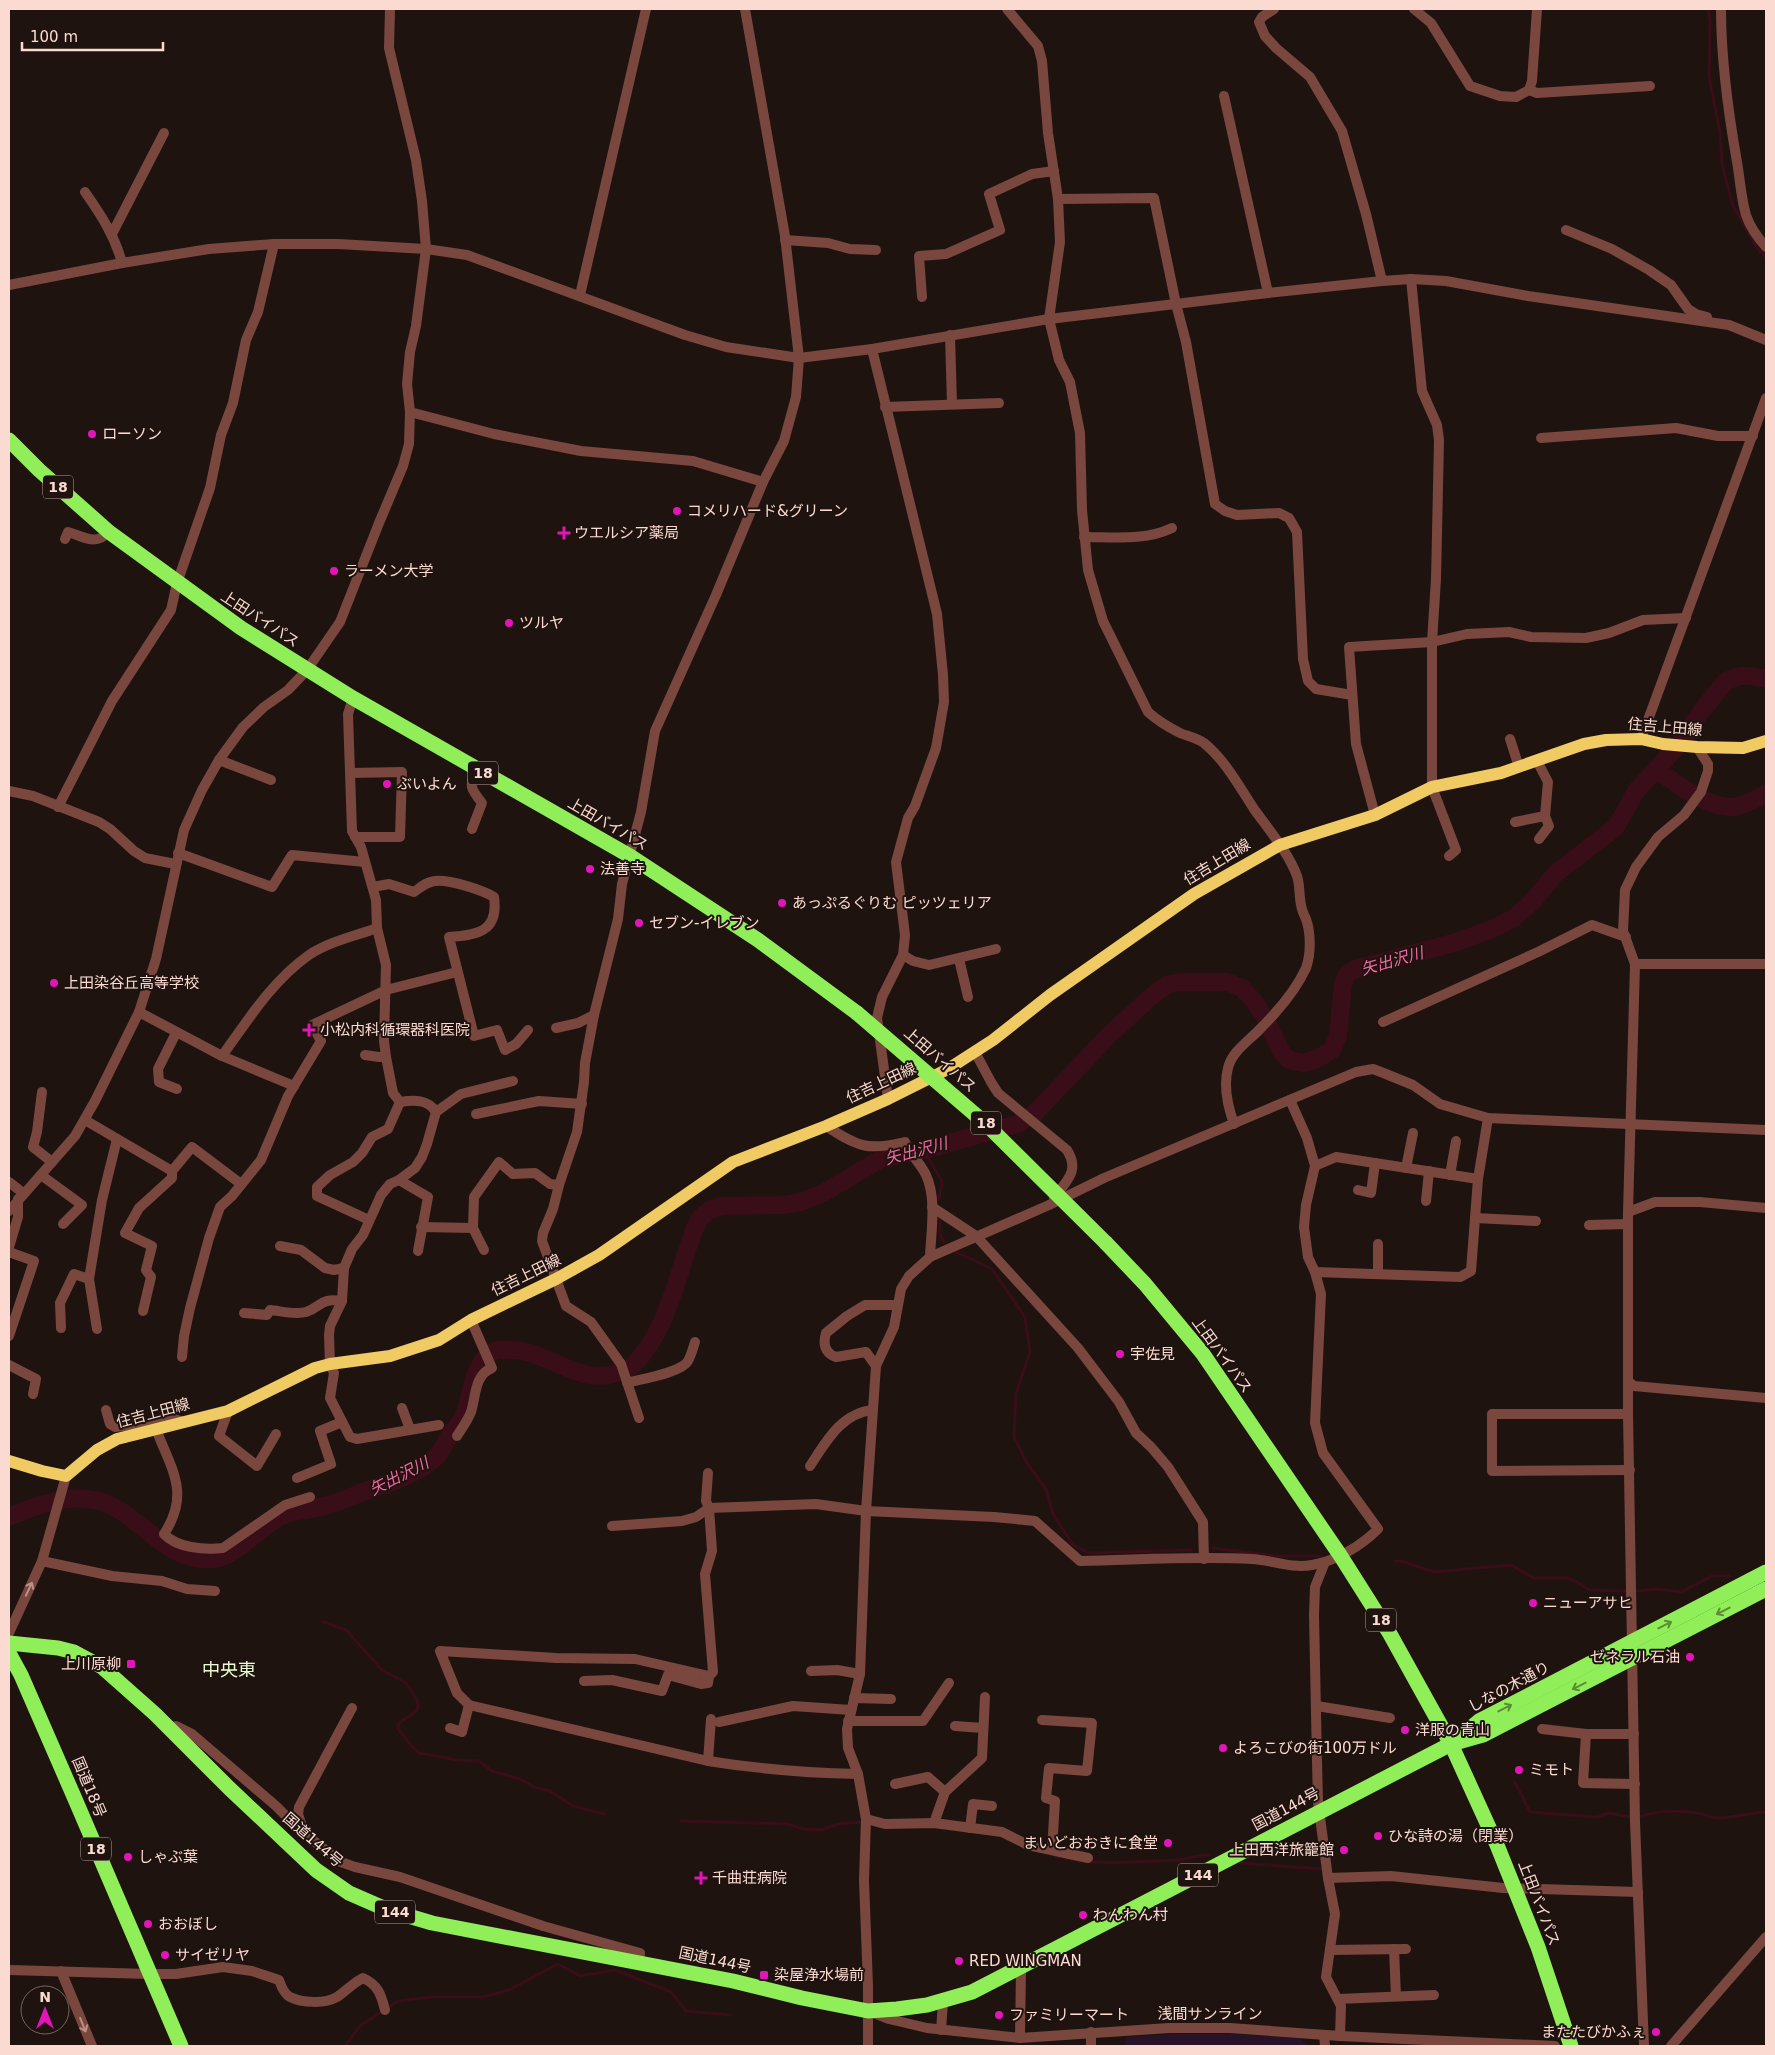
<svg xmlns="http://www.w3.org/2000/svg" width="1775" height="2055" font-family="'DejaVu Sans','Noto Sans JP',sans-serif">
<rect width="100%" height="100%" fill="#1f130f"/>
<path fill="#281227" d="M1170,2034H1234L1298,2038L1311,2046H1125V2037Z"/>
<g fill="none" stroke-linecap="round" stroke-linejoin="round">
<g stroke="#390e19" stroke-width="3">
<path d="M1708,9L1710,20L1709,76L1720,132L1722,164L1733,206L1758,249L1766,257"/>
<path d="M924,1150L942,1182L939,1199"/>
<path d="M940,1219V1234L944,1242"/>
<path d="M956,1252L992,1269L1025,1317L1030,1352L1016,1394L1014,1437L1027,1463L1046,1489L1053,1514L1073,1545L1089,1553L1191,1550"/>
<path d="M1213,1548L1275,1556H1321"/>
<path d="M1395,1561H1401L1434,1572L1511,1565L1534,1578H1567L1575,1581L1590,1590L1627,1591"/>
<path d="M1634,1591L1657,1589L1681,1592L1712,1576H1729"/>
<path d="M324,1622L346,1630L382,1670L406,1683L417,1700L418,1708L415,1712L399,1723L398,1729L410,1744L419,1753L457,1760L479,1761L492,1771L520,1779L534,1787L550,1791L573,1806L604,1814"/>
<path d="M1515,1782L1530,1812L1597,1817L1608,1813L1631,1817"/>
<path d="M1640,1817C1654,1810 1686,1810 1702,1814C1707,1815 1711,1818 1716,1818C1733,1818 1749,1813 1766,1812"/>
<path d="M681,1821L788,1824L803,1829L822,1830L838,1824L862,1822"/>
<path d="M1056,1856C1096,1866 1138,1862 1179,1860C1189,1859 1199,1854 1209,1855"/>
<path d="M1240,1863L1324,1869"/>
<path d="M345,2046L360,2026L398,2001L430,1997H483L509,1990L558,1964L580,1976L615,1970L671,1992L686,2011L731,2015"/>
</g>
<g stroke="#390e19" stroke-width="18">
<path d="M1657,770C1677,784 1708,809 1734,807C1744,806 1757,798 1766,794"/>
<path d="M9,1517C36,1505 70,1493 100,1501C141,1514 166,1564 214,1559C235,1557 261,1526 281,1516C295,1510 311,1510 325,1506C338,1503 350,1497 363,1492C388,1483 415,1476 435,1458C442,1452 445,1442 450,1435C454,1429 460,1424 463,1417C473,1397 471,1360 496,1350C498,1349 502,1350 505,1350C545,1346 578,1389 620,1372C624,1370 628,1369 632,1366C667,1334 678,1271 695,1228L700,1218L710,1210L721,1206L783,1205L801,1202L823,1193L881,1159L924,1150L1018,1124L1035,1113L1109,1035L1154,994L1169,984L1180,982H1227L1242,988L1254,1001L1264,1016L1282,1053L1289,1060L1303,1063L1317,1059L1332,1050L1338,1036L1343,984L1347,974L1356,969L1460,941L1497,927L1514,918L1533,901L1555,874L1616,827L1636,791L1676,748L1700,713L1726,681L1740,676H1751L1766,679"/>
</g>
<g stroke="#79473e" stroke-width="10">
<path d="M1007,9L1038,46L1042,61L1048,133L1058,199L1060,242L1049,319L1059,360L1070,382L1080,433L1082,510L1088,570L1103,621L1148,712C1158,721 1168,727 1180,733C1187,736 1197,738 1204,743C1225,760 1239,786 1254,809C1269,830 1288,852 1297,876C1300,885 1299,895 1301,905C1302,911 1304,915 1306,919C1311,933 1311,954 1306,968C1296,990 1278,1011 1261,1028C1249,1041 1232,1051 1228,1068C1223,1086 1228,1107 1234,1124"/>
<path d="M1274,9L1262,17L1259,22L1265,36L1276,48L1310,77L1342,131L1366,214L1382,281"/>
<path d="M1414,9L1431,23L1470,86L1500,96L1516,97L1529,90L1532,81L1537,9"/>
<path d="M1721,9C1721,60 1728,111 1737,162C1740,179 1741,198 1746,215C1750,227 1758,238 1766,247"/>
<path d="M1529,90L1537,93L1650,86"/>
<path d="M1224,96L1268,293"/>
<path d="M85,192C101,215 115,236 122,263"/>
<path d="M1058,199L1154,198L1176,304L1186,342L1215,504L1225,511L1237,515L1279,513L1289,518L1297,532L1303,659L1308,681L1316,689L1352,695"/>
<path d="M1566,230L1612,249L1649,270L1671,285L1688,309L1696,314L1707,317"/>
<path d="M112,234L164,133"/>
<path d="M785,240L828,243L850,249L876,250"/>
<path d="M1411,279L1422,391L1437,425L1439,440L1436,579L1432,642V787L1456,850L1449,856"/>
<path d="M9,285L122,263L209,249L274,244H338L426,249L467,255L685,335L726,347L799,358L872,349L1049,319L1268,293L1382,281L1411,279L1446,281L1528,296L1729,325L1766,340"/>
<path d="M580,295L646,9"/>
<path d="M922,297L919,256L946,254L1000,230L989,194L1032,174L1054,171"/>
<path d="M950,335L952,404"/>
<path d="M872,349L937,614L943,675L944,702L936,748L915,806L908,818L896,862L905,935L903,955L882,997L877,1018L888,1099"/>
<path d="M885,407L999,403"/>
<path d="M410,412L494,434L581,451L693,461L763,482"/>
<path d="M1541,438L1676,428L1718,436H1753"/>
<path d="M1084,537C1113,537 1145,541 1172,528"/>
<path d="M65,539L68,532C85,537 95,546 109,532"/>
<path d="M353,698L348,714L352,831L361,847L376,900L377,928L386,965L384,1041L386,1057L393,1093L400,1102L388,1129L372,1137L362,1153L353,1162L330,1175L317,1187V1196L369,1220"/>
<path d="M1510,739L1519,767"/>
<path d="M1641,739L1766,398"/>
<path d="M219,760L271,780"/>
<path d="M351,773L402,772L400,837H355"/>
<path d="M9,791L33,796L99,822L110,829L134,851L145,858L175,864"/>
<path d="M58,807L112,701L171,610L177,583L210,488L221,435L233,403L246,340L258,312L274,244"/>
<path d="M1375,815L1356,744L1349,647L1432,642L1467,634L1509,632L1531,637L1586,638L1609,633L1643,620L1686,618"/>
<path d="M1515,822L1545,816L1548,782L1537,761"/>
<path d="M472,829L482,803C470,788 469,786 476,769"/>
<path d="M1539,839L1549,826L1545,816"/>
<path d="M178,853L272,887L292,855L365,862"/>
<path d="M373,887L389,884L414,892C421,887 426,882 435,881C449,879 482,890 494,897C499,932 477,935 449,937L474,1036L497,1030L505,1050L516,1044L528,1030"/>
<path d="M903,955L913,961L929,965L996,949"/>
<path d="M959,959L968,997"/>
<path d="M1635,964H1766"/>
<path d="M139,1012L222,1056L294,1086"/>
<path d="M1383,1022L1538,952L1592,925L1626,937"/>
<path d="M556,1028L578,1023L594,1015"/>
<path d="M176,1033L158,1069L159,1082L177,1089"/>
<path d="M975,1052L991,1082L998,1093L1067,1150C1080,1171 1067,1180 1054,1198"/>
<path d="M365,1055L379,1057H386"/>
<path d="M222,1056C248,1020 272,981 309,955C328,942 355,936 377,928"/>
<path d="M42,1092L37,1132L33,1147L52,1162"/>
<path d="M400,1102C414,1100 428,1099 436,1112"/>
<path d="M476,1114L539,1101L582,1104"/>
<path d="M85,1120L172,1171"/>
<path d="M826,1126C858,1147 868,1151 905,1142C910,1155 920,1162 926,1175C937,1199 931,1231 930,1257"/>
<path d="M1315,1166L1336,1157L1478,1179"/>
<path d="M1406,1168L1413,1133"/>
<path d="M41,1175L82,1205L63,1224"/>
<path d="M1450,1175L1456,1141"/>
<path d="M399,1180L428,1197L418,1251"/>
<path d="M9,1182L23,1193"/>
<path d="M1358,1190L1371,1193L1375,1163"/>
<path d="M1426,1201L1429,1171"/>
<path d="M932,1207L976,1236L1078,1348L1119,1402L1136,1433L1151,1447L1168,1467L1203,1522L1204,1559"/>
<path d="M9,1211L75,1136L95,1101L139,1012L156,959L184,830L202,790L219,760L243,727L264,707L288,690L307,670L340,622L379,523L403,466L409,444L410,412L407,384L410,352L416,326L426,249L422,201L416,160L389,48L390,9"/>
<path d="M1628,1212L1655,1202H1700L1766,1208"/>
<path d="M1475,1218L1536,1221"/>
<path d="M1589,1225L1628,1224"/>
<path d="M421,1227L473,1228L474,1197L499,1162L513,1174L535,1173L550,1184L559,1185"/>
<path d="M473,1228L484,1250"/>
<path d="M1378,1244V1274"/>
<path d="M280,1246L301,1250L325,1268L334,1270L344,1268"/>
<path d="M9,1247L18,1217V1199"/>
<path d="M9,1252L34,1261L9,1336"/>
<path d="M1315,1272L1460,1277L1471,1271L1478,1179L1488,1118"/>
<path d="M89,1279L97,1329"/>
<path d="M143,1311L151,1277L146,1270L152,1246L125,1233L139,1208L172,1178V1171L192,1147L241,1184"/>
<path d="M244,1313L267,1315L270,1310C281,1311 295,1315 306,1312C323,1306 319,1298 342,1301"/>
<path d="M61,1328L60,1303L74,1274L89,1279L102,1200L117,1139"/>
<path d="M182,1357L184,1336L190,1308L209,1238L220,1207L232,1196L261,1160L288,1096L321,1041L312,1025L386,990L457,972"/>
<path d="M9,1365L36,1379L33,1394"/>
<path d="M876,1366L866,1352L836,1357C824,1353 823,1343 826,1333L847,1316L865,1305H897"/>
<path d="M1628,1381L1634,1386L1766,1398"/>
<path d="M627,1383C641,1379 681,1373 688,1361C691,1356 693,1348 695,1342"/>
<path d="M402,1408L410,1429"/>
<path d="M106,1410L110,1424L115,1427L174,1419L181,1421"/>
<path d="M228,1411L219,1436L257,1466L276,1434"/>
<path d="M1628,1414H1492V1471L1630,1470"/>
<path d="M639,1418L621,1364L591,1322L566,1306L542,1241L543,1233L553,1209L559,1185L577,1132L584,1082L585,1063L594,1015L618,919L622,884L641,812L655,731L716,595L763,482L784,441L796,397L799,358L785,236L745,9"/>
<path d="M439,1425L357,1439L350,1437L330,1398L334,1373L330,1364L329,1335L330,1326L342,1301L344,1268L352,1249L363,1235L381,1195L390,1184L399,1180L415,1168L422,1157L427,1144L436,1112L461,1094L513,1081"/>
<path d="M156,1429C171,1469 191,1493 164,1534C177,1548 204,1550 223,1548L285,1505L310,1497"/>
<path d="M457,1436C462,1428 468,1420 471,1412C476,1397 474,1375 492,1368L471,1320"/>
<path d="M810,1466C826,1442 841,1413 873,1410"/>
<path d="M708,1473L706,1501L709,1508L712,1551L705,1574L713,1672L709,1676L635,1659L556,1658L440,1651L457,1693L469,1705L708,1761C758,1769 808,1773 858,1774"/>
<path d="M297,1478L331,1464L320,1431L342,1422"/>
<path d="M612,1526L682,1521L696,1517L709,1508L816,1504L866,1511L994,1517L1035,1521L1080,1561C1137,1560 1195,1556 1252,1559C1272,1560 1291,1569 1312,1565C1336,1561 1361,1546 1378,1529L1323,1453L1315,1423L1321,1294L1315,1272L1308,1257L1304,1227L1306,1205L1315,1166L1307,1138L1290,1100"/>
<path d="M42,1561L112,1576L162,1581L187,1589L215,1591"/>
<path d="M1325,1562L1315,1587L1314,1615L1317,1761L1318,1802L1328,1878L1335,1914L1326,1977L1341,2006L1340,2036"/>
<path d="M9,1633L42,1561L66,1476"/>
<path d="M811,1671L837,1670L860,1674"/>
<path d="M584,1681L612,1680L662,1691L668,1675L701,1684L708,1683L709,1676"/>
<path d="M854,1698L891,1699"/>
<path d="M1317,1706L1390,1718"/>
<path d="M1042,1720L1092,1723L1087,1771L1049,1768L1046,1798L1055,1801L1052,1850"/>
<path d="M848,1721H923L949,1683"/>
<path d="M719,1722L793,1706L851,1710"/>
<path d="M955,1726L983,1728"/>
<path d="M450,1728L462,1732L469,1705"/>
<path d="M171,1729L176,1726L192,1734L276,1806L301,1831L341,1862L355,1867L400,1877L543,1926L640,1953L639,1962"/>
<path d="M1542,1729L1586,1734H1634"/>
<path d="M1586,1734L1583,1783L1635,1784"/>
<path d="M708,1761L711,1719"/>
<path d="M895,1784L928,1777L945,1792"/>
<path d="M866,1819L885,1824L934,1823L1002,1832L1028,1845L1088,1858"/>
<path d="M934,1823L945,1792L982,1758L985,1697"/>
<path d="M970,1828L973,1804L992,1806"/>
<path d="M303,1830L298,1814L299,1807L352,1708"/>
<path d="M1328,1878L1391,1876L1503,1888L1638,1892"/>
<path d="M1394,1949L1396,1996"/>
<path d="M1330,1950L1406,1949"/>
<path d="M9,1970L149,1974H176L223,1967L252,1971L279,1980C281,1986 284,1994 290,1997C302,2003 325,2004 337,1997C346,1991 353,1983 363,1978C378,1985 381,1994 385,2010"/>
<path d="M61,1971L92,2046"/>
<path d="M1338,1999L1434,1995"/>
<path d="M874,2013L889,2019L927,2028L1020,2038L1169,2028H1230L1340,2036L1555,2046"/>
<path d="M941,2030L943,2002"/>
<path d="M1091,2032V2046"/>
<path d="M1324,2035L1325,2046"/>
<path d="M1020,2038L1021,1967"/>
<path d="M868,2046V1986L864,1880L866,1819L858,1774L848,1748L847,1729L860,1674L866,1511L876,1366L894,1327L901,1289L909,1276L930,1257L1049,1205L1104,1178L1356,1072L1373,1069L1381,1072L1413,1085L1440,1104L1488,1118L1766,1130"/>
<path d="M1644,2046L1635,1822L1628,1414V1212L1635,964L1623,931L1625,890L1636,867L1658,837L1684,815L1701,792L1708,771V764L1697,747"/>
<path d="M1671,2046L1766,1937"/>
</g>
<path stroke="#f0ca62" stroke-width="12" d="M9,1461L42,1471L66,1476L97,1450L117,1439L228,1411L315,1368L330,1364L390,1356L439,1340L471,1320L556,1279L599,1255L733,1162L826,1126L888,1099L948,1069L993,1040L1050,995L1194,894L1280,845L1375,815L1432,787L1501,773L1584,744L1606,740L1641,739L1663,744L1697,747L1743,748L1766,741"/>
<g stroke="#90ef58" stroke-width="15">
<path d="M9,440L39,470L109,532L241,628L353,698L630,856L758,940L857,1013"/>
<path d="M1106,1243L1145,1284L1203,1354L1340,1555L1390,1634L1451,1744L1497,1845L1538,1947L1571,2046"/>
<path d="M9,1643L58,1648L74,1652L102,1667L155,1714L229,1788L316,1870L349,1893L388,1910L432,1923L733,1981L802,1998L868,2011L897,2009L927,2005L972,1992L1451,1744L1483,1735L1766,1589"/>
<path d="M9,1653L21,1675L75,1799L181,2046"/>
<path d="M1456,1740L1479,1721L1766,1572"/>
</g>
<path stroke="#90ef58" stroke-width="15" d="M857,1013L985,1123L1106,1243"/>
</g>
<defs><path id="oneway-shaft" d="M-6 0H5M1.5-3L5.5 0L1.5 3" fill="none" stroke-width="1.6" stroke-linecap="round" stroke-linejoin="round" transform="scale(1.25)"/></defs>
<g stroke="#ba9088">
<use href="#oneway-shaft" transform="translate(29 1589) rotate(-65)"/>
<use href="#oneway-shaft" transform="translate(83 2025) rotate(68)"/>
</g>
<g stroke="#5d8c37">
<use href="#oneway-shaft" transform="translate(1723 1611) rotate(153)"/>
<use href="#oneway-shaft" transform="translate(1665 1625) rotate(-27)"/>
<use href="#oneway-shaft" transform="translate(1579 1686) rotate(153)"/>
<use href="#oneway-shaft" transform="translate(1505 1708) rotate(-27)"/>
</g>
<g fill="#e216b8" stroke="#1f130f" stroke-width="2">
<circle cx="92" cy="434" r="5"/>
<circle cx="677" cy="511" r="5"/>
<path d="M561.5 525.5h5v5h5v5h-5v5h-5v-5h-5v-5h5z"/>
<circle cx="334" cy="571" r="5"/>
<circle cx="509" cy="623" r="5"/>
<circle cx="387" cy="784" r="5"/>
<circle cx="590" cy="869" r="5"/>
<circle cx="782" cy="903" r="5"/>
<circle cx="639" cy="923" r="5"/>
<circle cx="54" cy="983" r="5"/>
<path d="M306.5 1022.5h5v5h5v5h-5v5h-5v-5h-5v-5h5z"/>
<circle cx="1120" cy="1354" r="5"/>
<circle cx="1533" cy="1603" r="5"/>
<circle cx="1690" cy="1657" r="5"/>
<rect x="126" y="1659" width="10" height="10" rx="2.5"/>
<circle cx="1405" cy="1730" r="5"/>
<circle cx="1223" cy="1748" r="5"/>
<circle cx="1519" cy="1770" r="5"/>
<circle cx="1378" cy="1836" r="5"/>
<circle cx="1168" cy="1843" r="5"/>
<circle cx="1344" cy="1850" r="5"/>
<circle cx="128" cy="1857" r="5"/>
<path d="M698.5 1870.5h5v5h5v5h-5v5h-5v-5h-5v-5h5z"/>
<circle cx="1083" cy="1915" r="5"/>
<circle cx="148" cy="1924" r="5"/>
<circle cx="165" cy="1955" r="5"/>
<circle cx="959" cy="1961" r="5"/>
<rect x="759" y="1970" width="10" height="10" rx="2.5"/>
<circle cx="999" cy="2015" r="5"/>
<circle cx="1656" cy="2032" r="5"/>
</g>
<g text-anchor="middle" dominant-baseline="central" stroke-width="4" stroke-linejoin="round" paint-order="stroke">
<g fill="#1f130f" stroke="#b99e97" stroke-width="1">
<rect x="43" y="475.5" width="30" height="23" rx="4"/>
<rect x="468" y="761.5" width="30" height="23" rx="4"/>
<rect x="971" y="1111.5" width="30" height="23" rx="4"/>
<rect x="1366" y="1608.5" width="30" height="23" rx="4"/>
<rect x="81" y="1837.5" width="30" height="23" rx="4"/>
<rect x="1178" y="1863.5" width="40" height="23" rx="4"/>
<rect x="375" y="1900.5" width="40" height="23" rx="4"/>
</g>
<g font-size="14" font-weight="bold" fill="#fbdad1">
<text x="58" y="487">18</text>
<text x="483" y="773">18</text>
<text x="986" y="1123">18</text>
<text x="1381" y="1620">18</text>
<text x="96" y="1849">18</text>
<text x="1198" y="1875">144</text>
<text x="395" y="1912">144</text>
</g>
<g font-size="15" fill="#fbdad1" stroke="#1f130f" text-anchor="start">
<text x="102" y="434">ローソン</text>
<text x="687" y="511">コメリハード&amp;グリーン</text>
<text x="574" y="533">ウエルシア薬局</text>
<text x="344" y="571">ラーメン大学</text>
<text x="519" y="623">ツルヤ</text>
<text x="397" y="784">ぶいよん</text>
<text x="600" y="869">法善寺</text>
<text x="792" y="903">あっぷるぐりむ ピッツェリア</text>
<text x="649" y="923">セブン-イレブン</text>
<text x="64" y="983">上田染谷丘高等学校</text>
<text x="320" y="1030">小松内科循環器科医院</text>
<text x="1130" y="1354">宇佐見</text>
<text x="1543" y="1603">ニューアサヒ</text>
<text x="1680" y="1657" text-anchor="end">ゼネラル石油</text>
<text x="121" y="1664" text-anchor="end">上川原柳</text>
<text x="1415" y="1730">洋服の青山</text>
<text x="1233" y="1748">よろこびの街100万ドル</text>
<text x="1529" y="1770">ミモト</text>
<text x="1388" y="1836">ひな詩の湯（閉業）</text>
<text x="1158" y="1843" text-anchor="end">まいどおおきに食堂</text>
<text x="1334" y="1850" text-anchor="end">上田西洋旅籠館</text>
<text x="138" y="1857">しゃぶ葉</text>
<text x="712" y="1878">千曲荘病院</text>
<text x="1093" y="1915">わんわん村</text>
<text x="158" y="1924">おおぼし</text>
<text x="175" y="1955">サイゼリヤ</text>
<text x="969" y="1961">RED WINGMAN</text>
<text x="774" y="1975">染屋浄水場前</text>
<text x="1009" y="2015">ファミリーマート</text>
<text x="1646" y="2032" text-anchor="end">またたびかふぇ</text>
</g>
<g font-size="15" fill="#fbdad1" stroke="#1f130f">
<text transform="translate(260 619) rotate(33)">上田バイパス</text>
<text transform="translate(1665 727) rotate(5)">住吉上田線</text>
<text transform="translate(608 824) rotate(30)">上田バイパス</text>
<text transform="translate(1217 862) rotate(-31)">住吉上田線</text>
<text transform="translate(940 1060) rotate(41)">上田バイパス</text>
<text transform="translate(881 1083) rotate(-25)">住吉上田線</text>
<text transform="translate(526 1275) rotate(-26)">住吉上田線</text>
<text transform="translate(1222 1355) rotate(54)">上田バイパス</text>
<text transform="translate(153 1413) rotate(-15)">住吉上田線</text>
<text transform="translate(1509 1687) rotate(-28)">しなの木通り</text>
<text transform="translate(89 1787) rotate(67)">国道18号</text>
<text transform="translate(1286 1809) rotate(-28)">国道144号</text>
<text transform="translate(313 1840) rotate(41)">国道144号</text>
<text transform="translate(1539 1903) rotate(69)">上田バイパス</text>
<text transform="translate(715 1960) rotate(12)">国道144号</text>
<text x="1210" y="2014">浅間サンライン</text>
</g>
<g font-size="16" font-style="italic" fill="#f169a3" stroke="#1f130f">
<text transform="translate(1392 961) rotate(-16)">矢出沢川</text>
<text transform="translate(916 1151) rotate(-15)">矢出沢川</text>
<text transform="translate(399 1476) rotate(-27)">矢出沢川</text>
</g>
<g font-size="18" fill="#e8fbd3" stroke="#1f130f">
<text x="229" y="1669">中央東</text>
</g>
</g>
<rect width="1775" height="2055" fill="none" stroke="#fbdad1" stroke-width="20"/>
<g transform="translate(45 2010)"><circle r="24" fill="#1f130f" stroke="#77635d"/>
<path d="M0-4L9 19L0 12L-9 19Z" fill="#e216b8"/>
<text y="-8" font-size="14" font-weight="bold" text-anchor="middle" fill="#fbdad1">N</text>
</g>
<path d="M22 42v8h141v-8" fill="none" stroke="#fbdad1" stroke-width="2.5"/>
<text x="30" y="42" font-size="15" fill="#fbdad1" stroke="#1f130f" stroke-width="4" paint-order="stroke">100 m</text>
</svg>
